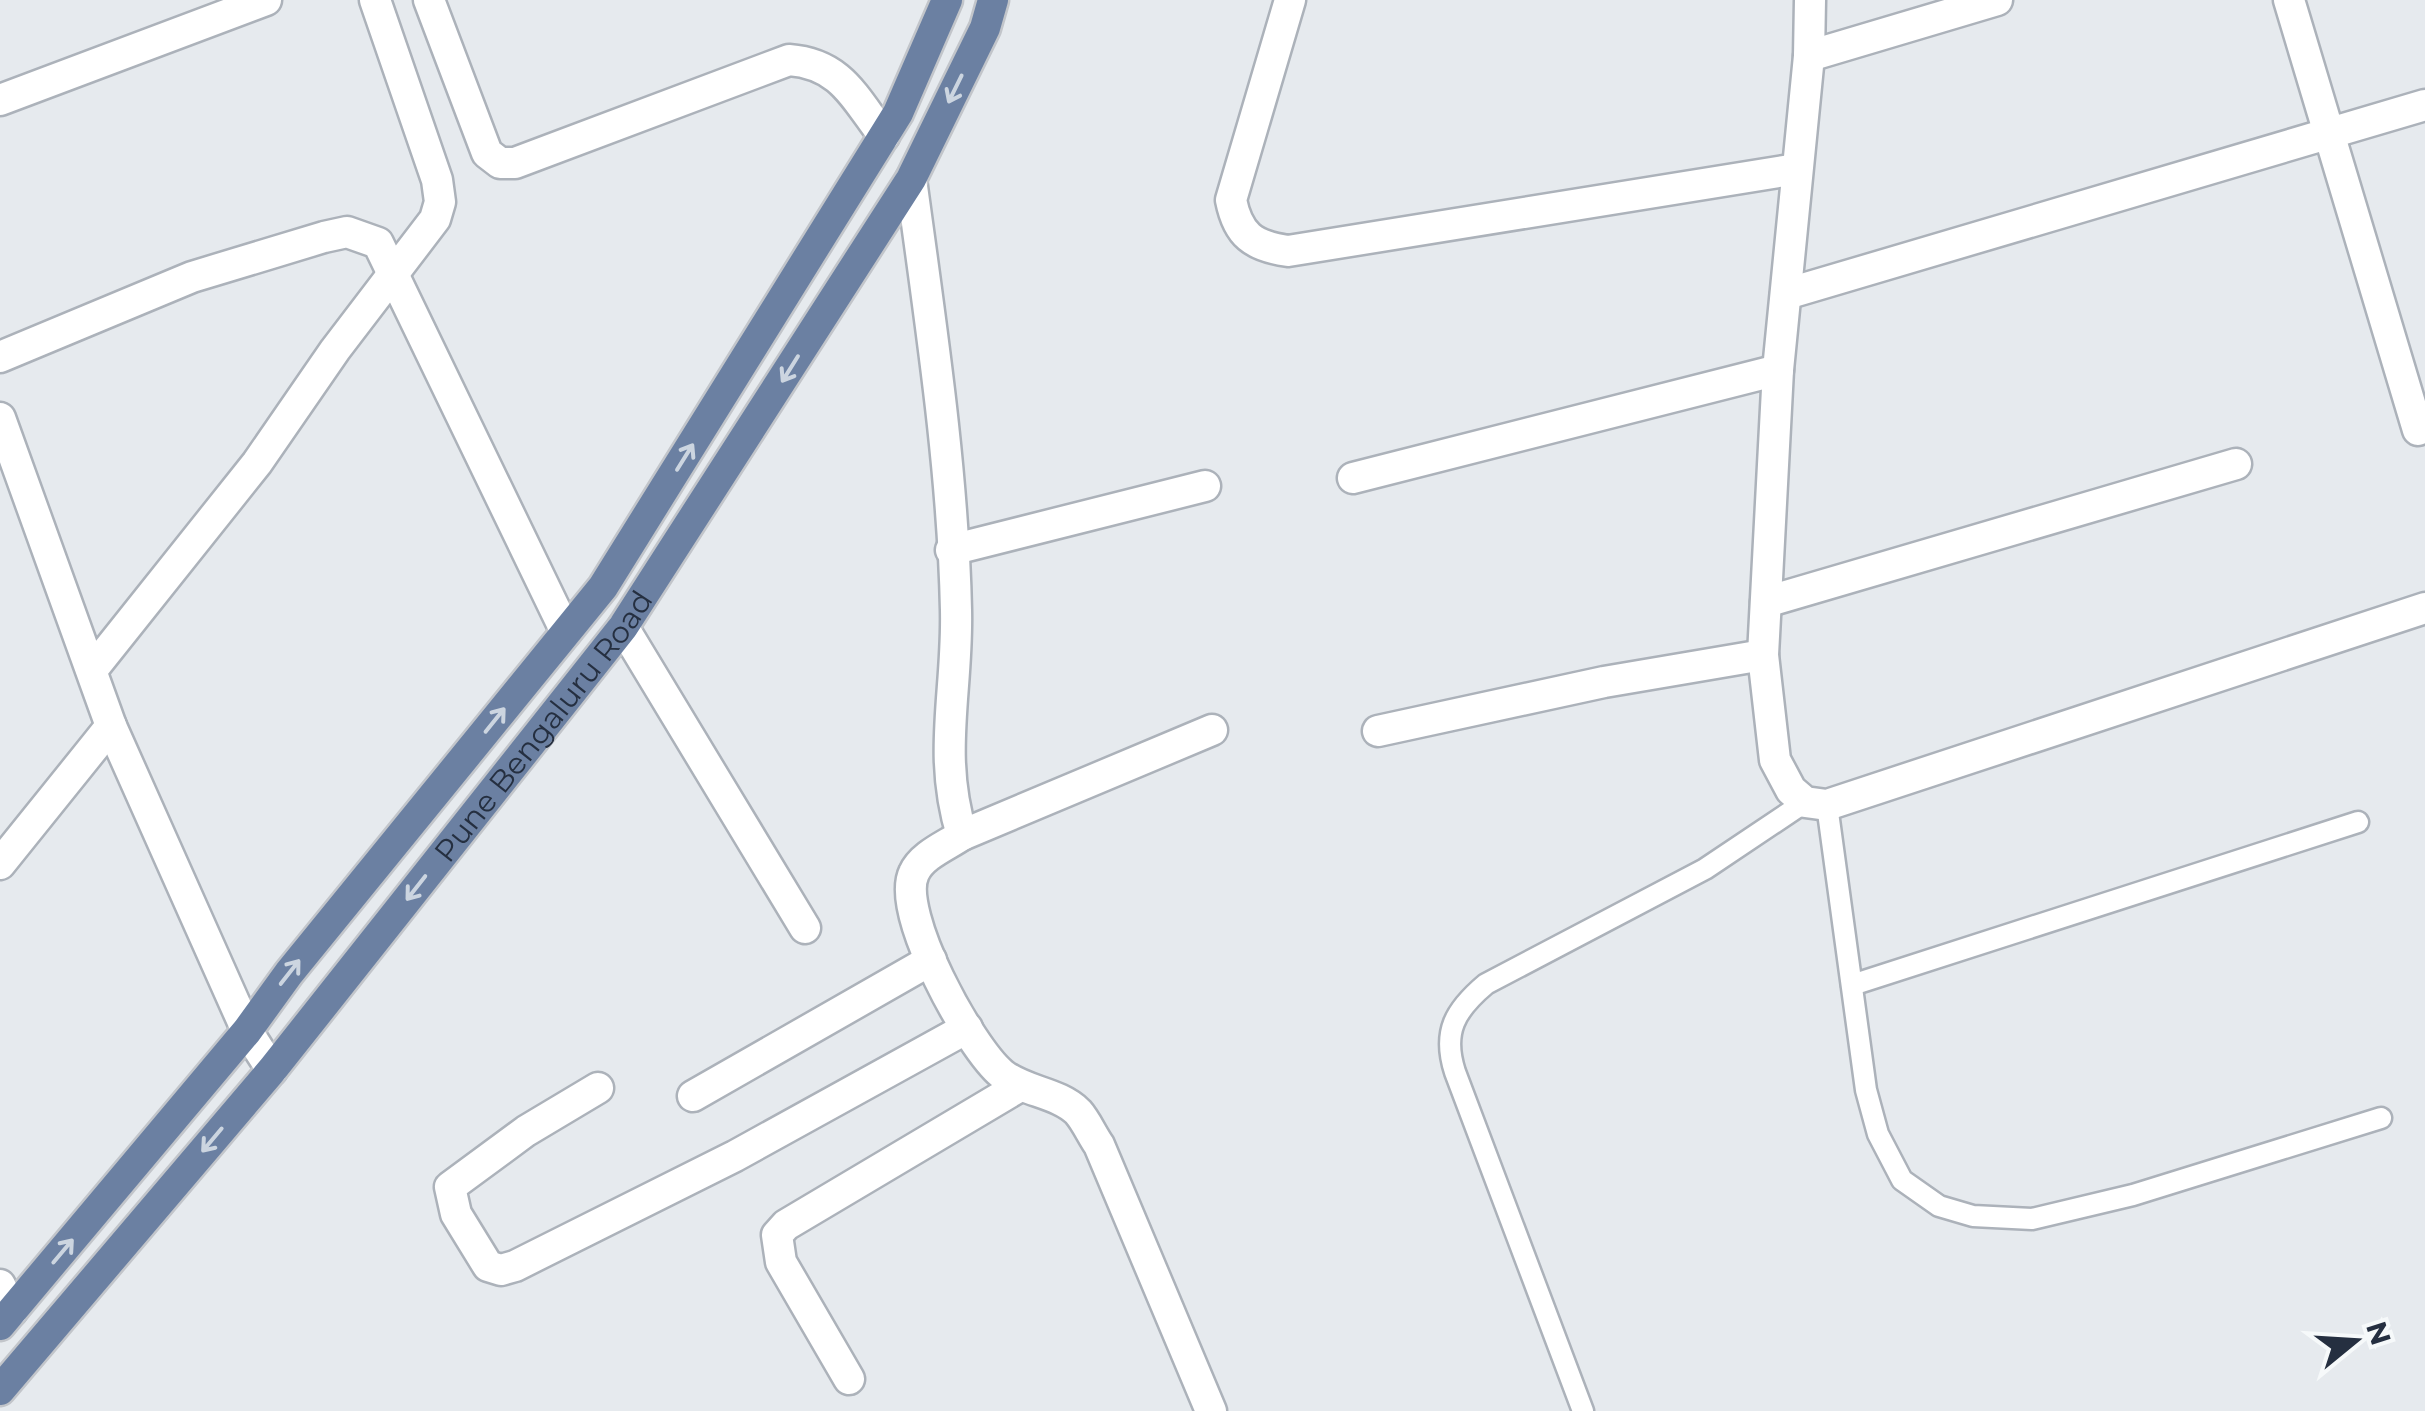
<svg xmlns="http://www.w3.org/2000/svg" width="2425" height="1411" font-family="Montserrat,sans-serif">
<rect width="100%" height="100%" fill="#e6eaee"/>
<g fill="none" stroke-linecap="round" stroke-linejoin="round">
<defs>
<g id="lane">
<path d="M1827,805L1866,1090L1878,1134L1902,1180L1939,1206L1973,1216L2032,1219L2133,1195L2381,1118"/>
<path d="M1852,985L2358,822"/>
<path d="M1583,1411L1455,1072C1442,1032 1455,1010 1486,984L1705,869L1805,802"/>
</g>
<g id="street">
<path d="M429,0L487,153L500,163H515L789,60C841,64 854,97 884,136"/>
<path d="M1290,0L1231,200C1238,235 1253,246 1288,251L1797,169"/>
<path d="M1810,0L1809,56L1778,370L1763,655L1775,760L1791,790L1805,802L1827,805L2425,608"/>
<path d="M2289,0L2418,430"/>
<path d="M1809,56L1997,0"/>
<path d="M0,100L266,0"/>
<path d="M911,179C930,320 953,468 956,610C958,692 937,754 962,835"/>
<path d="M1786,294L2425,105"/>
<path d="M0,357L192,277L324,237L347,232L378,243L566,632"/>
<path d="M0,418L111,726L247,1031L272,1070"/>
<path d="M1353,478L1778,370"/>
<path d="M951,550L1205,486"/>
<path d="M1766,602L2236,464"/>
<path d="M623,627L805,928"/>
<path d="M92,670L257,463L335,350L435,219L440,202L437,180L375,0"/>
<path d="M1378,731L1604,682L1763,655"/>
<path d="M0,864L111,726"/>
<path d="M598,1088L526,1131L450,1187L456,1214L488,1266L501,1270L515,1266L735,1156L967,1028"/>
<path d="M693,1096L931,960"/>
<path d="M0,1285L12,1311"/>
<path d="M849,1379L781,1262L777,1235L786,1225L1020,1086"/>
<path d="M1211,1411L1099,1145C1092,1135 1086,1121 1078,1112C1058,1092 1024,1092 1002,1074C970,1048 895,912 914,873C922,855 946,846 962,835L1212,730"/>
</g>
<g id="primary">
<path d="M0,1325L247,1031L289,973L603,587L898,113L947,0"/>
<path id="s1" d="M0,1390L272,1070L623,627L911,179L985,28L993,0"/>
</g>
</defs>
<use href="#lane" stroke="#acb2ba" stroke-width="25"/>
<use href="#street" stroke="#acb2ba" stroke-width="35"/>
<use href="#primary" stroke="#c2c5ca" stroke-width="35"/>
<use href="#lane" stroke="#fff" stroke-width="20"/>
<use href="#street" stroke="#fff" stroke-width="30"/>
<use href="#primary" stroke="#6b80a2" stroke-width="30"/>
</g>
<defs><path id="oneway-shaft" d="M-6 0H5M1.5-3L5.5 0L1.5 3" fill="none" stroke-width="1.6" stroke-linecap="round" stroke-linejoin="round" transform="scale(2.5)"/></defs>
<g stroke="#ccd5e0">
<use href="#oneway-shaft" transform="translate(955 89) rotate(116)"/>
<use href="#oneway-shaft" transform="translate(790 369) rotate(122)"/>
<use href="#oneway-shaft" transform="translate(685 457) rotate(-58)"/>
<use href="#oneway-shaft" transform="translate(495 720) rotate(-51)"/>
<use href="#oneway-shaft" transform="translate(416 888) rotate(128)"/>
<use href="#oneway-shaft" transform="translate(290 972) rotate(-52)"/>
<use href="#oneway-shaft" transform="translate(212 1140) rotate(130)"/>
<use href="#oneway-shaft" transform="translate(63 1251) rotate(-50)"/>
</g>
<g text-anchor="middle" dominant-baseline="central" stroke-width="10" stroke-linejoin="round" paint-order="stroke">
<g font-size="30" fill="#252f40" stroke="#f6f9fa">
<text stroke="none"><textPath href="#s1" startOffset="858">Pune Bengaluru Road</textPath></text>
</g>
</g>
<g transform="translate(2355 1341) rotate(72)" stroke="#f6f9fa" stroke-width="8" paint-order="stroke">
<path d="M0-8L18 38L0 25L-18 38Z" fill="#252f40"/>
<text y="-15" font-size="28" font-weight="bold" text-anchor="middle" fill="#252f40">N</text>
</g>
</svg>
